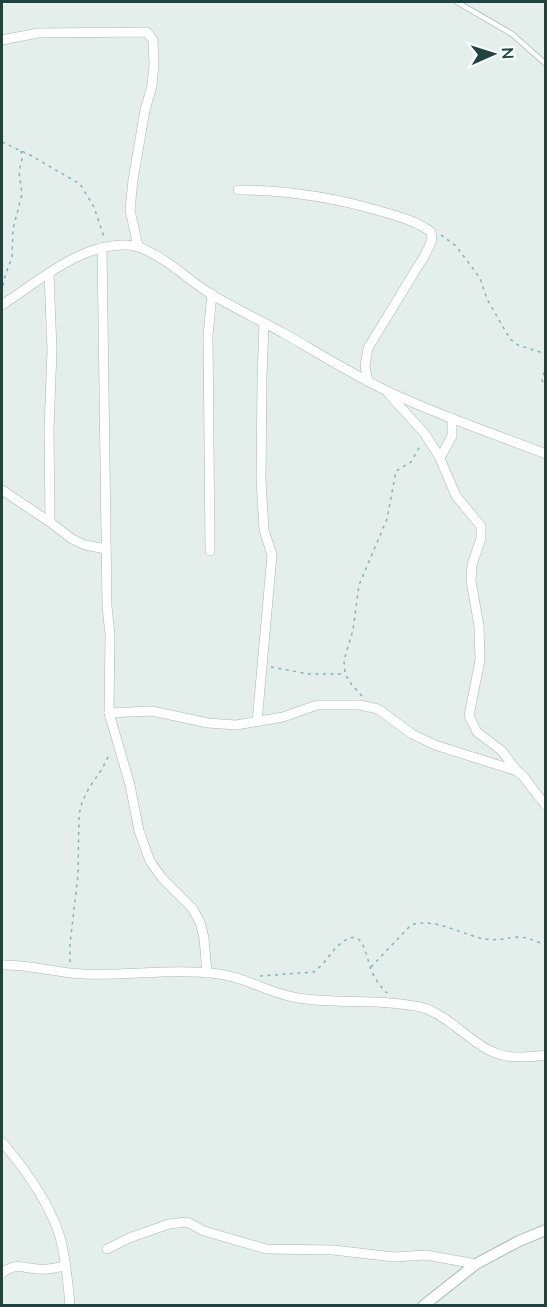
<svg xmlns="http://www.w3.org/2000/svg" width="547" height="1307" font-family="'Nunito Sans',sans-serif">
<rect width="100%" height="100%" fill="#e4efec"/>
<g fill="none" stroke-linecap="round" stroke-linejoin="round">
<defs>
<path id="service" d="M457,2L512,34L546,64"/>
<g id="minor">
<path d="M2,40L38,33L147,32L153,40L154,64L152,86L145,110L133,180L130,210L138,246"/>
<path d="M238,190C288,190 332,197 380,211C397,216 417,221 431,232L432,240L425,255L368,348L365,366L368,382"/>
<path d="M102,247L107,606L110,635L109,713L130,785L139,831L150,861L162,878L192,908L200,922L204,938L207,973"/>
<path d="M49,273L52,350L49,429L50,522"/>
<path d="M2,305C39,281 81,243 127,245C153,246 186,278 209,293C234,308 260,320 285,334C318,353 350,373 385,390C437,415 492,433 546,454"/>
<path d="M388,393L425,434L439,456L456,496L481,526V538L472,565L471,581L479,626L480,660L469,716L477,732L502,751L517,771"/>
<path d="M440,458L452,436V418"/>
<path d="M2,490L50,522L72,539L85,545L106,549"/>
<path d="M210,551L208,335L212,294"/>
<path d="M109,713L152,711L208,723L236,725L283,717L317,705H360L378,709L412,734L435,745L517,771L523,776L546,806"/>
<path d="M257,722L272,555L264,530L261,480L262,378L264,323"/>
<path d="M2,965C29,964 55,973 83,974C128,976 174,968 219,974C245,977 267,992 293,997C334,1005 378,998 420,1007C433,1010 444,1018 455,1026C489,1053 500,1062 546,1055"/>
<path d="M2,1142C25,1169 49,1202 60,1237C66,1259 68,1282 70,1306"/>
<path d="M107,1249L129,1238L169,1224L187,1222L204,1231L266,1249L333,1250L394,1257L426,1255L476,1264"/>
<path d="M2,1273C17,1262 21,1268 38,1269C47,1270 57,1268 66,1265"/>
</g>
<path id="tertiary" d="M423,1306L476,1264L519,1241L546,1230"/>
</defs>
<use href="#service" stroke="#a5b8b5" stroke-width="6"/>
<use href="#minor" stroke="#a5b8b5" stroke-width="10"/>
<use href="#tertiary" stroke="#a5b8b5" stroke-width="12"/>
<g stroke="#80b6ae" stroke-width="1.5" stroke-dasharray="3 4.5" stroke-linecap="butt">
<path d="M2,142L30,155L80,184L94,207L104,237"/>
<path d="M441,235L456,246L480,278L487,299L510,339L518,345L546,354"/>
<path d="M2,293L4,279L12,257L13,229L22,194L19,172L22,159L21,150"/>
<path d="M546,365L542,380L546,390"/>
<path d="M271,667L309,674H344"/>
<path d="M362,696L352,685L345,674L344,660L353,630L359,585L387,519L396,471L411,462L420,446"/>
<path d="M70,962V944L78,875L79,815L82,802L89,788L102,769L110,753"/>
<path d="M371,967L411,925C435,917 462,935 485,939C497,941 507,938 518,937C528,937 537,942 546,945"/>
<path d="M260,976L314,972C326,963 332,949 344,941C364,927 366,958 371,969C374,978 380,986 387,993"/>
</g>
<use href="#service" stroke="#fff" stroke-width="4.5"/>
<use href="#minor" stroke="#fff" stroke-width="9"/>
<use href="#tertiary" stroke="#fff" stroke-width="10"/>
</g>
<rect width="547" height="1307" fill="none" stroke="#20433f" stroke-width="6"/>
<g transform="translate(493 54) rotate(87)" stroke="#f5fbf9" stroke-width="4.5" paint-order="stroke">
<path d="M0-4.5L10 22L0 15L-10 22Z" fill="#20433f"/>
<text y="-9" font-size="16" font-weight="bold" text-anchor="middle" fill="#20433f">N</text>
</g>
</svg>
